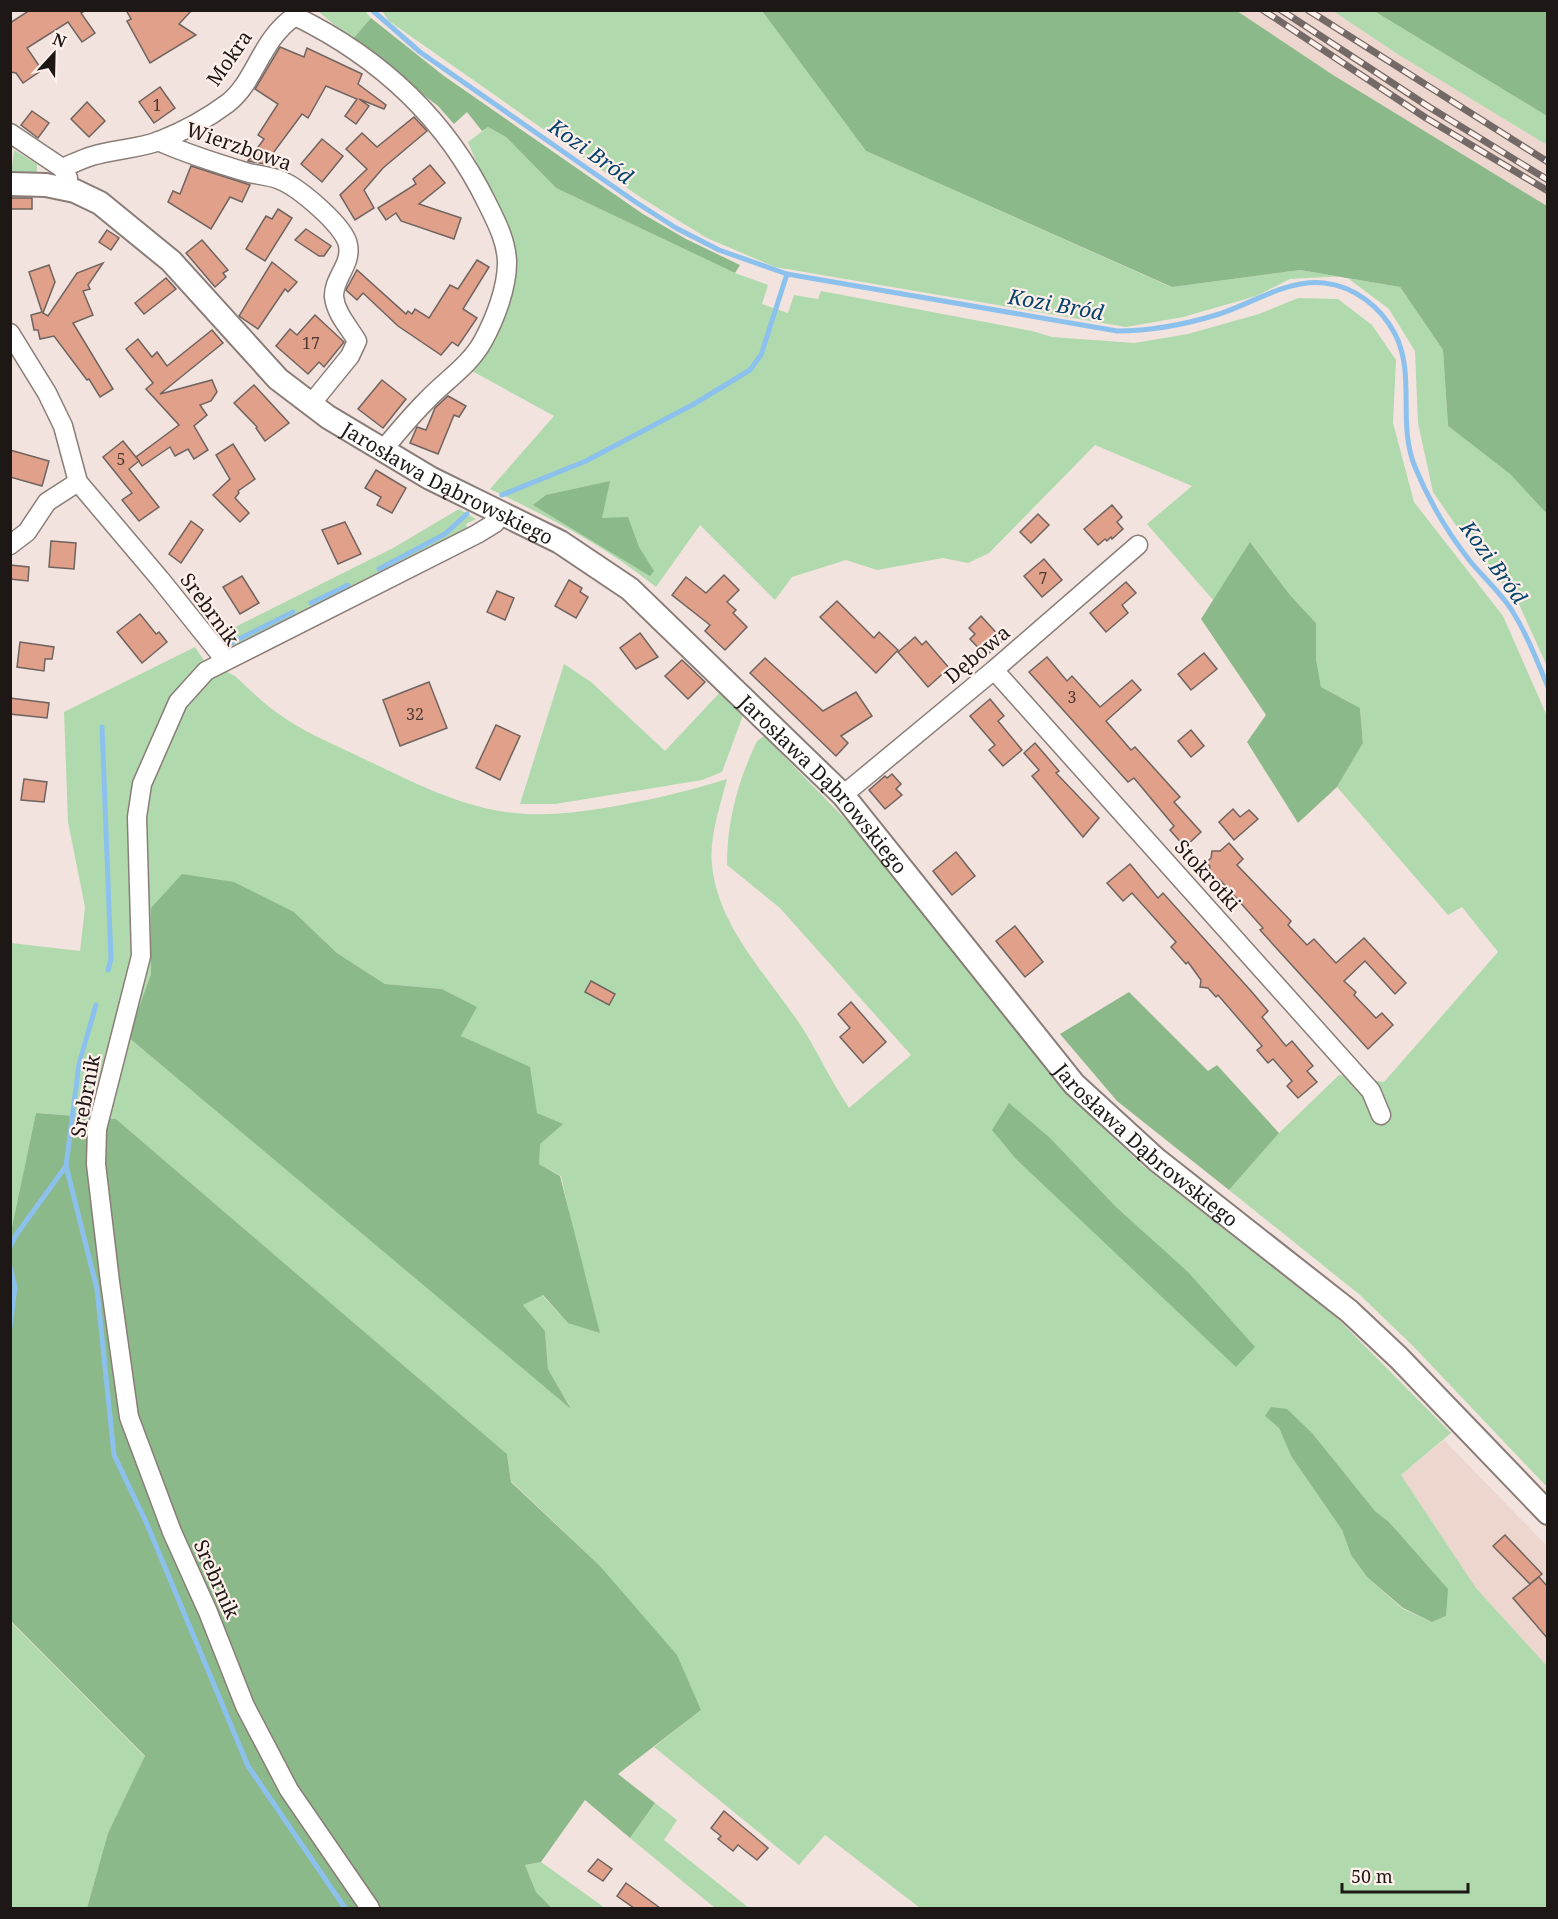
<svg xmlns="http://www.w3.org/2000/svg" width="1558" height="1919" font-family="'Noto Serif',serif">
<rect width="100%" height="100%" fill="#f2e3de"/>
<g fill="#ecd6ce">
<path d="M1237,11H1333L1399,55L1547,145V206L1333,75Z"/>
<path d="M1444,1440L1547,1546V1666L1476,1588L1401,1475Z"/>
</g>
<g fill="#b0daad" fill-rule="evenodd">
<path d="M318,11H365L371,18L352,40Z"/>
<path d="M382,11H762L866,151L1171,287L1300,270L1400,287L1443,350L1448,426L1510,474L1547,514V666L1517,600L1475,553L1433,492L1418,423L1415,351L1389,309L1345,276L1290,279L1256,296L1183,317L1126,327L775,267L707,238L640,197L389,21Z"/>
<path d="M1333,11H1374L1547,116V145L1399,55Z"/>
<path d="M488,127L506,137L556,188L735,273L768,285L762,304L788,313L794,295L818,299L821,291L1032,331L1052,337L1134,343L1188,334L1259,314L1298,298L1338,299L1372,325L1396,360L1393,423L1414,502L1503,616L1547,716V1487L1413,1346L1360,1295L1229,1190L1279,1133L1339,1075L1384,1082L1498,952L1462,907L1448,915L1337,787L1363,743L1360,708L1321,687L1316,659V623L1290,595L1251,543L1213,600L1147,524L1192,486L1095,445L989,553L968,563L943,558L877,570L846,560L792,577L775,600L700,525L656,587C606,546 548,517 490,489L554,416L472,371L484,352L516,273L494,205L468,142Z"/>
<path d="M14,150L37,164V173L11,175Z"/>
<path d="M459,509L476,519L466,524L468,530L235,646L223,644L215,637L393,548Z"/>
<path d="M195,647L213,674L227,672L235,676C248,688 261,701 276,712C301,731 331,743 360,757C413,782 466,811 526,814C582,817 673,796 727,779C720,806 709,838 712,865C718,929 772,980 805,1032C820,1057 833,1084 849,1108L911,1055L780,908L727,865C727,820 738,781 757,741L764,736L849,823L910,895L1039,1058L1084,1110L1142,1165L1337,1318L1451,1433L1401,1475L1476,1588L1547,1666V1908H920L825,1835L799,1865L654,1747L701,1710L599,1565L511,1481L507,1454L116,1119L36,1113L11,1237V943L80,951L85,907L68,822L64,712ZM294,912L337,953L385,984L442,989L476,1007L461,1036L479,1047L537,1113L539,1164L561,1176L569,1212L568,1323L542,1295L523,1305L545,1331L548,1369L570,1407L128,1037L151,974ZM1279,1428L1313,1434L1375,1511L1389,1522L1447,1589L1446,1616L1432,1622L1403,1609L1367,1577L1351,1555L1342,1530L1291,1456Z"/>
<path d="M564,664L591,682L665,751L723,689L745,710L722,772L702,780L555,804H520Z"/>
<path d="M10,1621L145,1757L108,1833L87,1908H11Z"/>
<path d="M655,1803L677,1820L664,1840L749,1908H715L630,1838Z"/>
<path d="M541,1862L605,1908H552L536,1892L525,1865Z"/>
</g>
<g fill="#8bb989">
<path d="M762,11H1237L1333,75L1547,206V514L1510,474L1448,426L1443,350L1400,287L1300,270L1172,287L866,151Z"/>
<path d="M1374,11H1547V116Z"/>
<path d="M371,18L444,76L643,214L686,239L740,265L735,273L556,188L506,137L488,127L482,131L467,112L454,124L438,106L352,40Z"/>
<path d="M610,481L602,518L628,517L639,547L654,571L650,576L533,505L546,495Z"/>
<path d="M1250,542L1290,595L1316,623V659L1321,687L1360,708L1363,743L1337,787L1298,823L1247,742L1266,715L1201,619Z"/>
<path d="M182,874L234,882L294,912L337,953L385,984L442,989L477,1007L461,1036L530,1067L537,1113L563,1124L540,1144L539,1164L560,1176L600,1333L568,1323L543,1295L523,1305L545,1331L548,1369L571,1409L128,1037L151,974V908Z"/>
<path d="M1129,992L1208,1071L1217,1065L1279,1133L1229,1190L1117,1101L1060,1034Z"/>
<path d="M1009,1103L1049,1137L1116,1207L1188,1272L1255,1347L1236,1367L1016,1159L992,1130Z"/>
<path d="M36,1113L116,1119L507,1454L511,1482L599,1565L677,1655L701,1710L618,1774L655,1803L630,1838L585,1800L541,1862L525,1865L536,1892L552,1908H87L108,1833L145,1756L11,1621L10,1237Z"/>
<path d="M1271,1407L1287,1409L1313,1434L1375,1511L1389,1522L1448,1589L1446,1616L1432,1622L1403,1608L1367,1577L1351,1555L1342,1530L1291,1456L1279,1428L1265,1416Z"/>
</g>
<g fill="none" stroke-linecap="round" stroke-linejoin="round">
<g stroke="#8dc1ed" stroke-width="5">
<path d="M372,10L420,52L634,201L676,228L719,250L787,274L1117,331C1151,331 1183,325 1216,315C1250,305 1286,279 1324,283C1354,286 1381,307 1395,334C1416,374 1397,424 1415,467C1429,501 1447,532 1470,561C1483,577 1500,592 1511,609C1527,634 1537,661 1548,687"/>
<path d="M502,495L586,461L694,404L750,370L761,355L787,274"/>
<path d="M379,569L445,534L467,514"/>
<path d="M311,603L348,585"/>
<path d="M231,643L293,612"/>
<path d="M102,727L111,959L108,970"/>
<path d="M96,1005L79,1064L66,1166L97,1289L114,1455L146,1522L248,1766L345,1908"/>
<path d="M10,1247L16,1235L66,1166"/>
<path d="M10,1267L15,1287L10,1327"/>
</g>
</g>
<g fill="#e0a089" stroke="#706460" stroke-width="1.5">
<path d="M30,10H86L81,13L95,33L82,42L68,22L27,48L42,70L23,83L16,73L10,72V23Z"/>
<path d="M126,10H192L179,24L196,35L150,63L127,21L131,19Z"/>
<path d="M280,47L304,57L307,48L362,74L358,84L386,105L384,109L359,99L369,106L356,124L345,116L357,99L326,86L308,118L302,114L265,164L248,161L264,139L258,135L278,104L255,89Z"/>
<path d="M160,87L175,108L154,123L139,102Z"/>
<path d="M87,102L105,121L89,137L71,119Z"/>
<path d="M32,111L49,123L38,138L21,125Z"/>
<path d="M414,117L427,131L383,168L364,190L374,208L355,220L340,195L367,169L346,149L362,133L377,147Z"/>
<path d="M322,139L343,156L322,182L301,164Z"/>
<path d="M430,165L445,183L419,204L461,218L454,239L401,221L396,213L386,220L378,208L416,184L413,179Z"/>
<path d="M191,166L250,185L242,202L230,197L211,229L168,202L173,191L180,194Z"/>
<rect x="10" y="198" width="22" height="11"/>
<path d="M278,209L292,218L265,261L246,249L266,216L272,219Z"/>
<path d="M306,229L331,246L324,256H319L295,240Z"/>
<path d="M107,230L119,238L111,250L99,242Z"/>
<path d="M202,240L228,270L223,273L226,277L215,287L186,253Z"/>
<path d="M477,260L489,267L463,309L477,318L458,346L452,342L441,355L398,326L363,293L357,300L346,290L357,270L406,314L408,311L412,314L415,309L429,318L450,285L458,289Z"/>
<path d="M272,262L297,282L288,292L285,289L258,329L239,316Z"/>
<path d="M103,263L88,285L90,289L83,291L93,315L73,323L113,389L100,397L89,379L87,380L54,336L40,339L38,330H34L31,315L42,312L29,272L49,265L55,282L43,313L48,316L77,273Z"/>
<path d="M166,278L176,289L144,314L135,303Z"/>
<path d="M315,315L344,342L324,367L319,362L308,374L276,346L290,329L297,335Z"/>
<path d="M212,330L223,343L160,394L212,380L217,392L211,401L200,405L207,415L194,426L208,450L194,459L188,449L175,456L170,447L142,466L136,457L179,425L146,389L153,383L126,349L138,339L152,357L157,352L167,366Z"/>
<path d="M382,380L406,399L383,428L358,409Z"/>
<path d="M254,385L289,423L265,441L256,428L257,427L234,403Z"/>
<path d="M448,396L466,406L459,417L454,415L438,454L410,443L417,427L426,430L435,408Z"/>
<path d="M123,441L139,461L129,469L159,507L139,521L122,500L132,493L103,457Z"/>
<path d="M233,444L255,479L238,491L239,493L235,498L249,513L240,522L213,495L230,479L216,455Z"/>
<path d="M10,450L49,461L42,486L10,477Z"/>
<path d="M376,470L406,488L392,513L377,505L381,497L365,488Z"/>
<path d="M1112,505L1122,517L1117,522L1123,529L1112,539L1111,537L1107,541L1105,539L1098,545L1084,529Z"/>
<path d="M1038,514L1049,525L1031,543L1020,532Z"/>
<path d="M191,521L203,530L181,563L169,554Z"/>
<path d="M345,522L361,554L338,564L322,530Z"/>
<path d="M51,541L76,543L74,569L49,567Z"/>
<path d="M1044,559L1062,580L1042,597L1024,576Z"/>
<path d="M10,565L29,567L28,581L10,579Z"/>
<path d="M724,575L739,590L727,602L736,610L733,613L747,627L725,650L705,631L710,625L672,595L686,577L706,593Z"/>
<path d="M242,576L259,603L240,614L223,587Z"/>
<path d="M569,580L582,588L580,592L588,597L576,618L555,606Z"/>
<path d="M1126,582L1136,593L1122,605L1128,613L1106,632L1090,613Z"/>
<path d="M497,591L514,598L505,620L487,612Z"/>
<path d="M837,601L874,638L879,632L898,650L876,673L820,617Z"/>
<path d="M140,614L156,634L159,632L167,642L142,663L117,632Z"/>
<path d="M981,616L1003,640L986,656L970,639L975,634L969,628Z"/>
<path d="M640,633L658,657L636,669L620,648Z"/>
<path d="M915,637L922,645L926,641L949,668L928,687L898,652Z"/>
<path d="M20,642L54,647L52,659H45L44,671L17,667Z"/>
<path d="M1204,653L1217,669L1191,690L1178,674Z"/>
<path d="M1047,657L1067,681L1072,676L1100,707L1132,680L1141,690L1106,721L1131,750L1135,747L1180,797L1174,802L1201,832L1185,847L1170,830L1174,826L1134,778L1128,782L1029,672Z"/>
<path d="M765,658L823,711L856,692L872,716L841,736L848,743L836,756L750,673Z"/>
<path d="M682,660L705,682L688,699L665,676Z"/>
<path d="M429,682L447,728L400,746L383,700Z"/>
<path d="M10,698L49,703L47,718L10,714Z"/>
<path d="M990,699L1004,716L998,721L1022,750L1003,766L989,750L995,745L970,716Z"/>
<path d="M496,725L520,736L500,780L476,768Z"/>
<path d="M1191,730L1204,746L1191,757L1178,741Z"/>
<path d="M1035,743L1059,771L1056,773L1099,818L1083,837L1032,776L1039,770L1024,753Z"/>
<path d="M892,774L901,784L896,789L902,795L885,809L869,790L885,776L887,778Z"/>
<path d="M24,779L47,782L44,802L21,800Z"/>
<path d="M1233,809L1240,817L1249,810L1258,819L1234,840L1219,822Z"/>
<path d="M1229,843L1243,859L1237,865L1291,921L1288,925L1307,945L1314,939L1336,963L1364,938L1406,983L1395,994L1365,961L1344,981L1356,992L1354,995L1376,1018L1382,1013L1393,1025L1368,1049L1260,930L1263,928L1220,880L1208,879L1210,866L1206,863L1211,858L1212,851H1220Z"/>
<path d="M956,852L975,876L952,895L933,871Z"/>
<path d="M1130,864L1158,898L1163,893L1251,991L1268,1011L1262,1017L1286,1046L1292,1041L1313,1066L1307,1071L1317,1082L1298,1098L1287,1086L1292,1081L1273,1059L1268,1063L1257,1050L1262,1046L1218,995L1216,997L1208,988L1200,987L1201,980L1188,962L1186,964L1171,947L1176,942L1132,893L1123,901L1107,883Z"/>
<path d="M1015,926L1043,962L1025,977L996,941Z"/>
<path d="M591,981L615,994L609,1005L585,992Z"/>
<path d="M851,1002L886,1042L863,1063L840,1037L850,1028L838,1014Z"/>
<path d="M1505,1535L1542,1574L1530,1584L1493,1546Z"/>
<path d="M1539,1577L1548,1587V1639L1513,1598Z"/>
<path d="M724,1811L768,1848L757,1860L738,1845L733,1851L718,1839L721,1836L711,1828Z"/>
<path d="M598,1859L612,1869L603,1881L588,1871Z"/>
<path d="M626,1883L660,1908H634L617,1896Z"/>
</g>
<g fill="none" stroke-linecap="round" stroke-linejoin="round">
<defs>
<g id="minor">
<path d="M10,133L62,168L68,178"/>
<path d="M158,141C187,154 219,164 249,173C259,175 271,176 280,180C298,187 345,226 348,245C352,265 333,278 334,297C336,314 349,327 357,341L350,356L311,404"/>
<path d="M62,168C72,164 82,159 92,156C114,149 138,149 159,141C182,132 208,118 228,103C256,81 260,40 295,16C379,57 446,119 487,203C496,221 507,242 507,263C507,288 495,319 483,341C470,365 446,380 427,400C411,416 396,434 382,451"/>
<path d="M10,333L47,393L63,426L78,482L160,579L225,660"/>
<path d="M10,545L27,532L47,502L78,482"/>
<path d="M994,670L1371,1091L1381,1115"/>
<path d="M843,795L994,670L1138,545"/>
<path d="M370,1908L289,1790L245,1706L208,1612L172,1532L129,1417L110,1282L96,1164L97,1129L141,956L137,817L142,784L178,702L206,671L477,534L495,523L503,513"/>
</g>
<g id="tertiary">
<path id="s1" d="M10,184L46,185L75,191L100,203L171,261L278,379L328,417L430,478L560,542L630,589L843,795L1074,1084L1157,1160L1349,1311L1399,1358L1548,1513"/>
</g>
</defs>
<use href="#minor" stroke="#8a7d78" stroke-width="21"/>
<use href="#tertiary" stroke="#8a7d78" stroke-width="26"/>
<use href="#minor" stroke="#fff" stroke-width="18"/>
<use href="#tertiary" stroke="#fff" stroke-width="22"/>
<defs>
<g id="rail">
<path d="M1263,10L1426,118L1548,191"/>
<path d="M1281,10L1429,107L1548,180"/>
<path d="M1308,10L1548,162"/>
</g>
</defs>
<use href="#rail" stroke="#736a67" stroke-width="7"/>
<use href="#rail" stroke="#fff0eb" stroke-width="4.5" stroke-dasharray="14" stroke-linecap="butt"/>
</g>
<g text-anchor="middle" dominant-baseline="central" stroke-width="4.5" stroke-linejoin="round" paint-order="stroke">
<g font-size="16" fill="#4e3a33">
<text x="157" y="105">1</text>
<text x="311" y="343">17</text>
<text x="121" y="459">5</text>
<text x="1043" y="578">7</text>
<text x="1072" y="697">3</text>
<text x="415" y="714">32</text>
</g>
<g font-size="20" fill="#1d1816" stroke="#fff0eb">
<text transform="translate(229 58) rotate(-55)">Mokra</text>
<text transform="translate(239 146) rotate(19)">Wierzbowa</text>
<text stroke="none"><textPath href="#s1" startOffset="544">Jarosława Dąbrowskiego</textPath></text>
<text transform="translate(210 609) rotate(54)">Srebrnik</text>
<text transform="translate(977 654) rotate(-40)">Dębowa</text>
<text stroke="none"><textPath href="#s1" startOffset="1030">Jarosława Dąbrowskiego</textPath></text>
<text transform="translate(1208 875) rotate(48)">Stokrotki</text>
<text transform="translate(85 1096) rotate(-79)">Srebrnik</text>
<text stroke="none"><textPath href="#s1" startOffset="1516">Jarosława Dąbrowskiego</textPath></text>
<text transform="translate(217 1579) rotate(66)">Srebrnik</text>
</g>
<g font-size="21" font-style="italic" fill="#04436c" stroke="#fff0eb">
<text transform="translate(591 151) rotate(35)">Kozi Bród</text>
<text transform="translate(1056 304) rotate(10)">Kozi Bród</text>
<text transform="translate(1494 562) rotate(54)">Kozi Bród</text>
</g>
</g>
<rect width="1558" height="1919" fill="none" stroke="#1d1816" stroke-width="24"/>
<g transform="translate(54 54) rotate(22)" stroke="#fff0eb" stroke-width="4.5" paint-order="stroke">
<path d="M0-4.5L10 22L0 15L-10 22Z" fill="#1d1816"/>
<text y="-9" font-size="16" font-weight="bold" text-anchor="middle" fill="#1d1816">N</text>
</g>
<path d="M1342 1883v9h126v-9" fill="none" stroke="#1d1816" stroke-width="3"/>
<text x="1351" y="1883" font-size="18" fill="#1d1816" stroke="#fff0eb" stroke-width="4.5" paint-order="stroke">50 m</text>
</svg>
